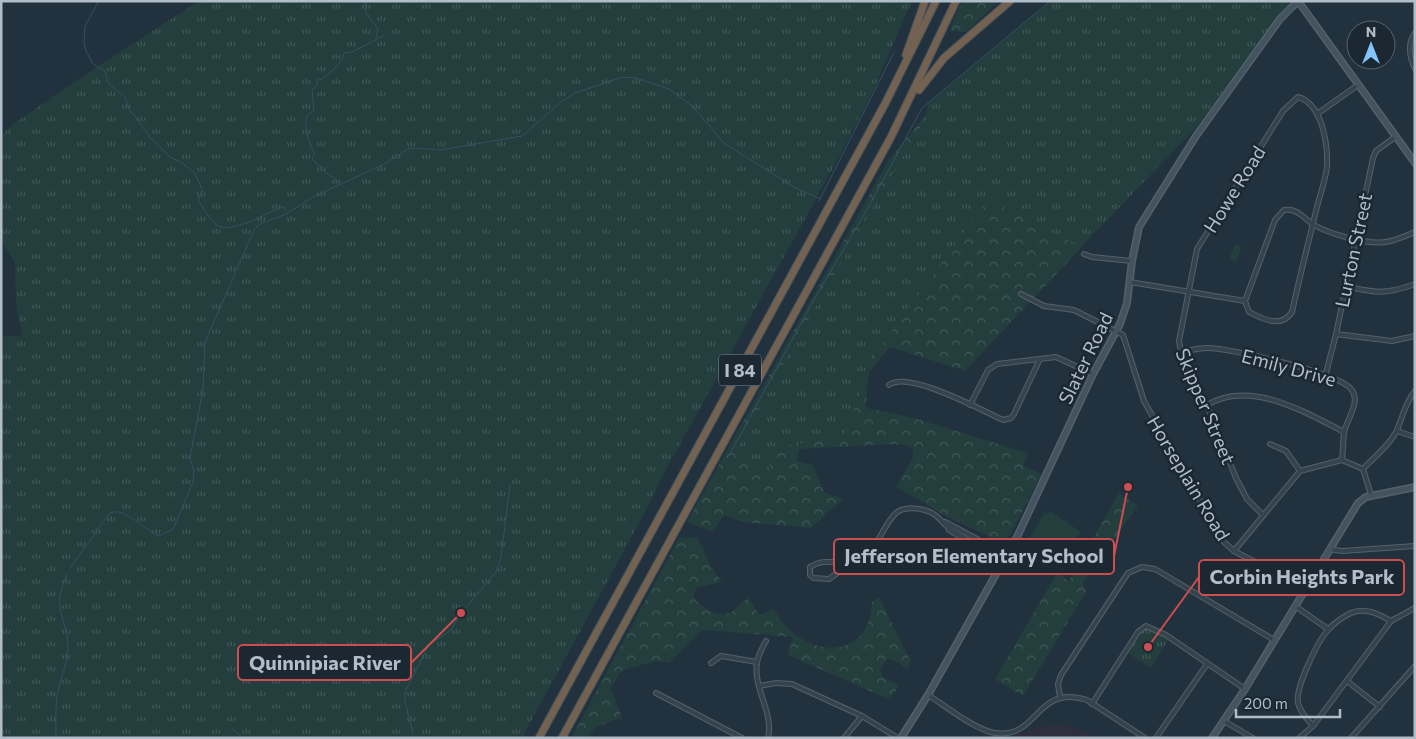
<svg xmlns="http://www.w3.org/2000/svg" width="1416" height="739" font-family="Commissioner,sans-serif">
<defs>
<pattern id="forest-crowns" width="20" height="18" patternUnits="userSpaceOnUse" patternTransform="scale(1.25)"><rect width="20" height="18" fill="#233e3d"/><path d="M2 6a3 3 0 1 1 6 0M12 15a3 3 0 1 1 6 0" fill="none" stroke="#415858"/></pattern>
<pattern id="park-tufts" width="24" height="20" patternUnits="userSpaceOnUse" patternTransform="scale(1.25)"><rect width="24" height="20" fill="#233e3d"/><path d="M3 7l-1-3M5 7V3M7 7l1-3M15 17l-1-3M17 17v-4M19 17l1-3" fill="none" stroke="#415858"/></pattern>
</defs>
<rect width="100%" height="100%" fill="#21313d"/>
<path fill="#2e2e3e" d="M1049,725L1069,726L1099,738H1006Z"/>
<g fill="url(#forest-crowns)">
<path d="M962,1H999L966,32L949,31Z"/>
<path d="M1051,1L1290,3L1277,15L1081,248L965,371L890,347L868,374L866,408L914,418L1028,453L1023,466L1042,474L1005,544L946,516L896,487L913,458V449L908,446L895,444L799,449L797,461L813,465L824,492L843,499L811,528L742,522L724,515L712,532L687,522L888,161L927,113L928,104Z"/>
<path d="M1119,493L1138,506L1083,583L1086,592L1023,696L995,679L1057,573L1069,581Z"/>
<path d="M698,537L710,565L722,582L696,588L693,597C701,608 720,620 733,611C738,606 743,601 749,598L759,615L774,609C798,657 870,667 872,601L879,597L911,662L907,670L898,662L887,659L880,669L883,677L899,685L890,700L788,655L793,637L702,630L669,663L656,661L623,670L610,688L622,717L595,728L586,738H571L679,538Z"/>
</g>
<g fill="url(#park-tufts)">
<path d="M199,1H912L872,93L832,170L663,475L650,503L522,738H1V336H22L16,304L15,262L1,242V137L9,127L86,74Z"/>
<path d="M1051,1L1289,2L1195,129L1081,247L988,199L876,353L843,438L773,447L768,473L735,454C783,361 837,272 888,181C901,157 924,131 928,104Z"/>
<path d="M1145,628L1152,629L1168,640L1151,668L1128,653Z"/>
</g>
<g fill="#233e3d">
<path d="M1235,244L1242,247L1236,262L1229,259Z"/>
<path d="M1052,512L1081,532C1068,551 1051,553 1030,546L1029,539L1044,513Z"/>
</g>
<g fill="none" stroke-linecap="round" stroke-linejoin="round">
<g stroke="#345065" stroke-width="1">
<path d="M365,1L366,13L378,29L376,38"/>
<path d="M98,2L85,26L84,43L86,51L93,64L105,71L108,83L125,97L129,109L150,137L171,158L179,161L194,172L203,191L198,200C203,207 208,217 214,223C228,238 268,211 284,207L286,210"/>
<path d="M340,183L323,170L312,159L315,154C308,142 305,130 306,117L314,110L312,90L317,85L318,78L321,80C328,74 343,63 344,53L352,52L385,35"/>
<path d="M819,201L894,52"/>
<path d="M729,456L812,303L868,208L922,108L1050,1"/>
<path d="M70,568L110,513C125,506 145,531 159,536L173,529L193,482L194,471L190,458L203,389L205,342L255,228L262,223L284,215L313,197L384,164L410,148L441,150L522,136L561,102L575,93L623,77L636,78L669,89L692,106L724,143L794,187L820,199"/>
<path d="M231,728L243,738"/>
<path d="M413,733L405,702V692L429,645L451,630L461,613L496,572L501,558L510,485"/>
<path d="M56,738C56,722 55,707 58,691C61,676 69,661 68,646C66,614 51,609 67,574"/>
</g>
<defs>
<g id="minor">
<path d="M1415,33C1407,44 1409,56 1415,69"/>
<path d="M1317,114L1358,85"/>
<path d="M1084,254L1092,257L1132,261"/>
<path d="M1130,282L1245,301"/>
<path d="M1345,286C1375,293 1385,295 1415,284"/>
<path d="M1021,294L1044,306L1074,310L1123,335L1144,401L1223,541L1234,551L1306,588"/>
<path d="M1336,334L1392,341L1415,336"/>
<path d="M1181,352C1189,351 1198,348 1207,348C1230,348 1341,373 1352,390C1361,403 1346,420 1344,433C1343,441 1343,451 1342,460"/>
<path d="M1326,373L1336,334L1373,158L1376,151L1395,137"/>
<path d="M889,385C908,370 981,410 1003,420L1011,418L1014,414L1040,359"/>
<path d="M970,405L988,370L997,364L1056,357L1093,374"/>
<path d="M1207,405C1250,379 1305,412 1344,432"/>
<path d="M1397,431L1415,437"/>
<path d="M1270,444L1286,451L1300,471"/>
<path d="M1363,469C1374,457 1390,445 1397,430C1403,416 1405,403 1415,391"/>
<path d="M1262,514L1247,499L1236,478L1207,405L1191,380L1181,352L1179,341L1197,249L1283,111L1298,97C1323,104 1328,146 1327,167C1325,183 1318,200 1315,215C1307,248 1299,280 1292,312C1281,329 1263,319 1249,312L1245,301L1275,220L1284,210C1298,208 1303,218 1314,225C1330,234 1367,245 1385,242C1395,241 1405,236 1415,232"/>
<path d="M945,522L977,539L991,549"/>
<path d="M949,530L1002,562"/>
<path d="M1329,549L1342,551L1415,546"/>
<path d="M1234,551L1300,471L1342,460L1363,469L1371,495"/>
<path d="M853,562L829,579L813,578L810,575V567C826,556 845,567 862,558C879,548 882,526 896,513C904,506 921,508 930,512C938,515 943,524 950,529C967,541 987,548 1005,558"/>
<path d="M1295,606L1328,629"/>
<path d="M766,641C762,648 758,655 757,663C753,689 774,712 768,738"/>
<path d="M711,663L721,656L757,662"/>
<path d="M1347,681L1380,707"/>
<path d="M759,686L776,683L792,684L862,716L898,738"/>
<path d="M656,693L742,738"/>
<path d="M928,695C946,706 975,730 995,733C1040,739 1034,684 1087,700L1145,738"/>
<path d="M1060,697L1058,684L1061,675L1128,573L1142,567L1155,569L1274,640"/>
<path d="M1092,704L1138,632L1146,626L1166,635L1245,689"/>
<path d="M1224,721L1253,738"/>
<path d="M1313,726C1307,719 1300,712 1298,703C1295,688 1318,640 1329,629C1333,624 1344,616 1351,613C1365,607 1379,614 1391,621"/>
<path d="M844,738L862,716"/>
<path d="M1156,738L1207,664"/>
<path d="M1299,738L1313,726L1391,621L1415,608"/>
<path d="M1351,738L1415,666"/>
</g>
<g id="secondary">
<path d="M901,738L928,695L1018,535L1093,374L1120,324L1127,303L1132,261L1139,227L1196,136L1280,19L1298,1L1415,163"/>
<path d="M1212,738L1245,689L1358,503L1366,497L1415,487"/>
</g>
<g id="motorway">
<path d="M906,55L925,1"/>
<path d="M919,90L944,58L1010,1"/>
<path d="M539,738L886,102L936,1"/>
<path d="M562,738L891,137L956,1"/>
</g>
</defs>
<use href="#minor" stroke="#54616b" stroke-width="6"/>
<use href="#secondary" stroke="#54616b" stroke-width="8"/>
<use href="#motorway" stroke="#414e58" stroke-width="9"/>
<use href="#minor" stroke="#35434d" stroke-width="4"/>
<use href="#secondary" stroke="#435360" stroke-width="5"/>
<use href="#motorway" stroke="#736152" stroke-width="7"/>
</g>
<g text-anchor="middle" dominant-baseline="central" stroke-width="5" stroke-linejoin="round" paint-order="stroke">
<rect fill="#1b2832" stroke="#84919c" stroke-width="1" x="719" y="354.5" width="42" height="31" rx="4"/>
<g font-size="18" font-weight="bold" fill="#b1bec9">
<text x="740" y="370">I 84</text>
</g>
<g font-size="19" fill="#b1bec9" stroke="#1b2832">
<text transform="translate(1234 189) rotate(-58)">Howe Road</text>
<text transform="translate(1353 250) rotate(-78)">Lurton Street</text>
<text transform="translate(1085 358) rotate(-64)">Slater Road</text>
<text transform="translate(1289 367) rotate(15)">Emily Drive</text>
<text transform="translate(1206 406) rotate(67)">Skipper Street</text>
<text transform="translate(1189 478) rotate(59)">Horseplain Road</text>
</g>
</g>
<path fill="none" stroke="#cd4e50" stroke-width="2" d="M1128 487L1114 556M1148 647L1199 577M461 613L411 663"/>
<g fill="#cd4e50" stroke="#1b2832" stroke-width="2">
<circle cx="1128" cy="487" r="5"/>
<circle cx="1148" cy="647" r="5"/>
<circle cx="461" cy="613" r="5"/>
</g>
<g fill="#1b2832" stroke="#cd4e50" stroke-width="2">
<rect x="834" y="539" width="280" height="35" rx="5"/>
<rect x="1199" y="560" width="205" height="35" rx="5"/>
<rect x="238" y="645" width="173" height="35" rx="5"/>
</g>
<g font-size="20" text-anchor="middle" font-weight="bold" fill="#b1bec9">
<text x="974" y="563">Jefferson Elementary School</text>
<text x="1302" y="584">Corbin Heights Park</text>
<text x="325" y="670">Quinnipiac River</text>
</g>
<rect width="1416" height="739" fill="none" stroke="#b1bec9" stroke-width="5"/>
<g transform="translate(1371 45)"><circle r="24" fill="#1b2832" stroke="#57646e"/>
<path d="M0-4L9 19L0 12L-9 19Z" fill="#81c4fe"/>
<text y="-8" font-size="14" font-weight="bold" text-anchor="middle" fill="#b1bec9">N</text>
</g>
<path d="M1236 709v8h104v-8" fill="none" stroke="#b1bec9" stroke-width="2.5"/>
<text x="1244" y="709" font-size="15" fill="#b1bec9" stroke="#1b2832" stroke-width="4" paint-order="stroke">200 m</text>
</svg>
